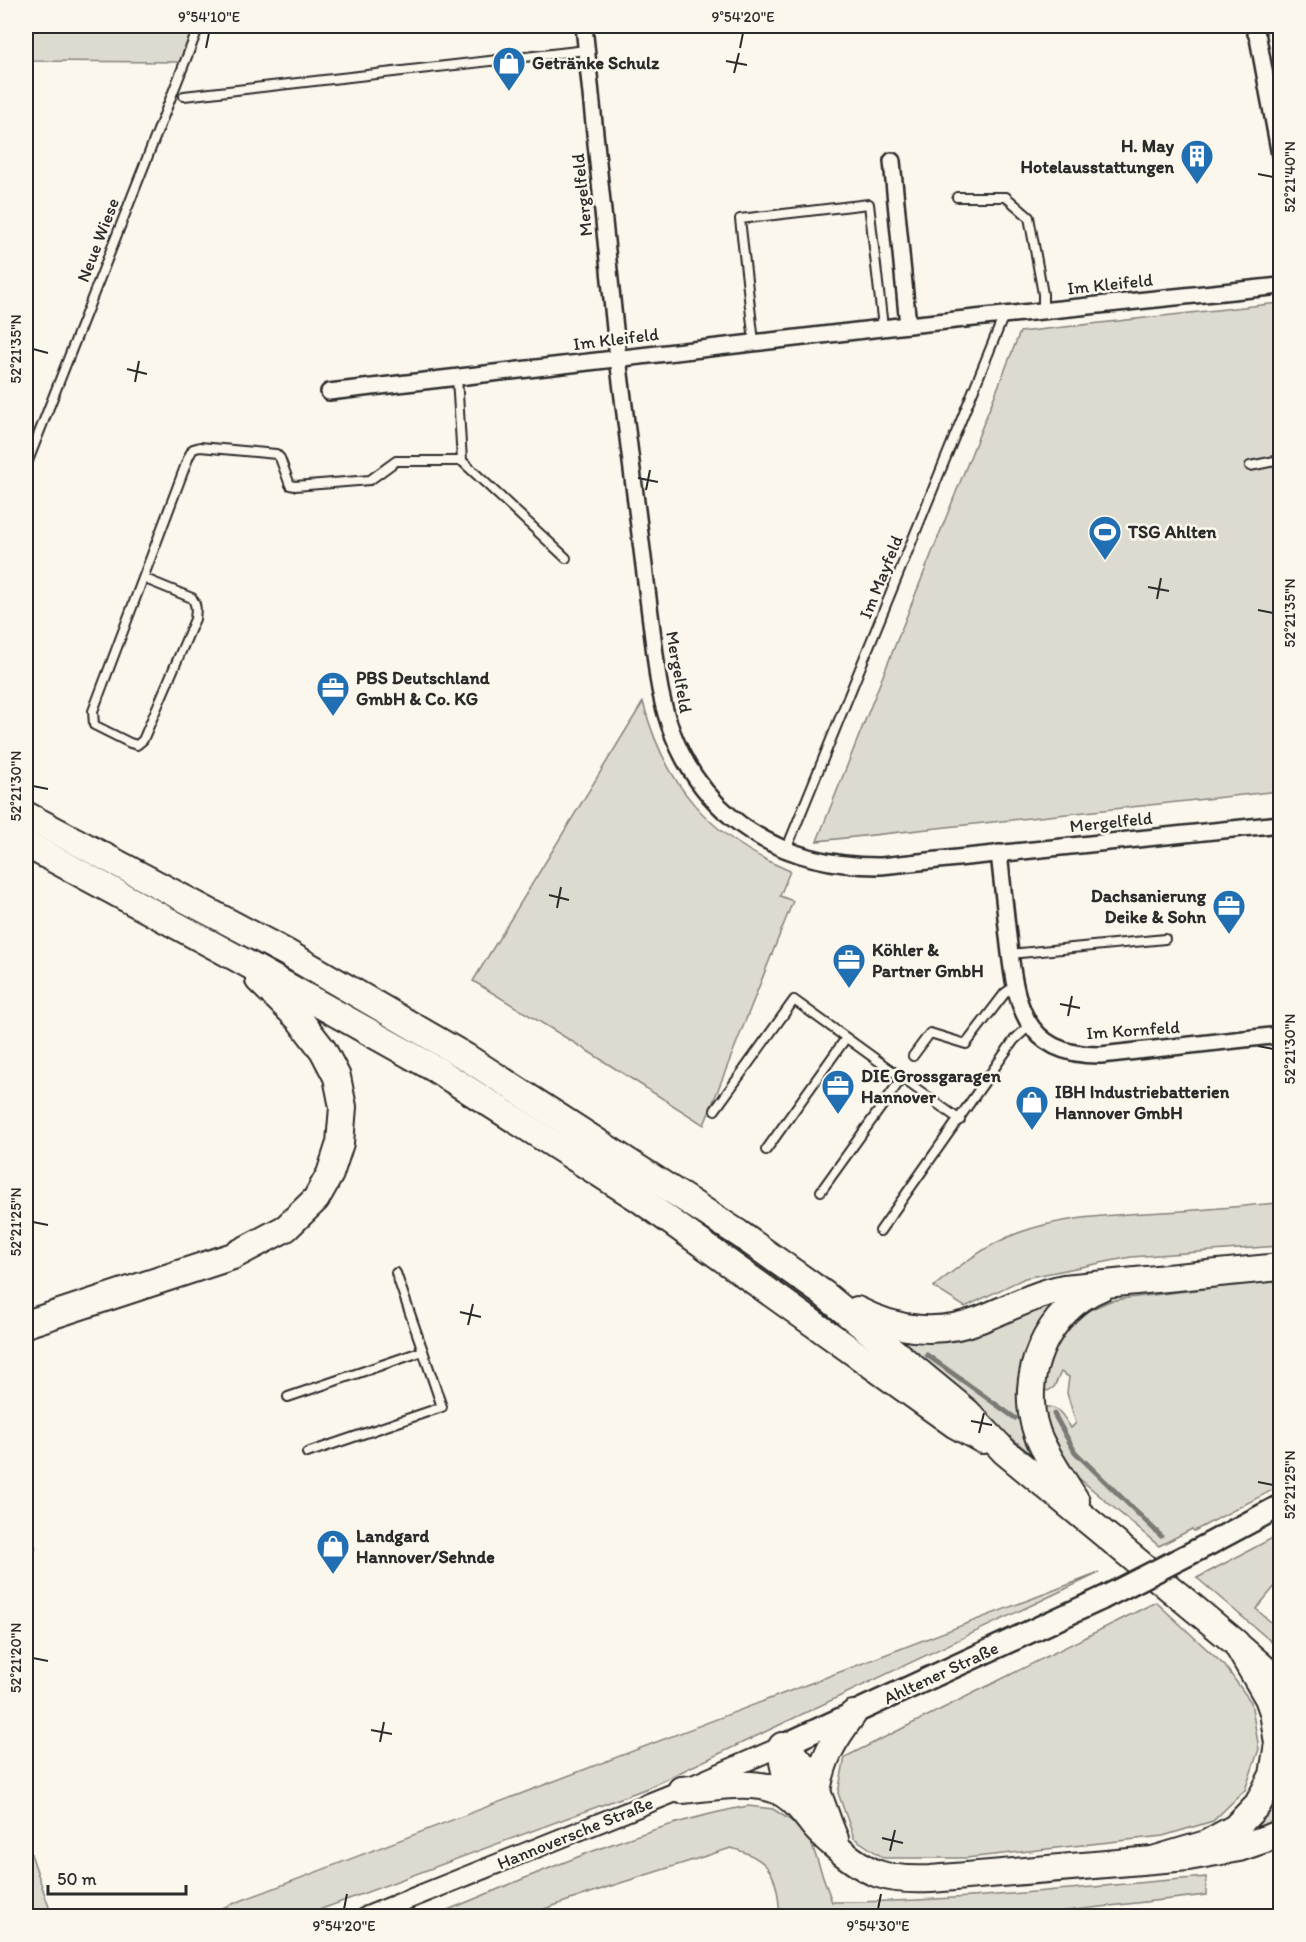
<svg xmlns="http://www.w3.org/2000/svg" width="1306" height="1942" font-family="Itim,sans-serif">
<rect width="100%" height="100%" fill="#fbf7ec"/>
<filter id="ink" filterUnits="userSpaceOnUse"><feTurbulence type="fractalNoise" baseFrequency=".0167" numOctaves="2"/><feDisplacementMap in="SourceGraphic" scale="12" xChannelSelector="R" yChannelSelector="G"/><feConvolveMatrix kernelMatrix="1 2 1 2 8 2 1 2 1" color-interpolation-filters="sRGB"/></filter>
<g filter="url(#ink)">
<g fill="#dddad0" stroke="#84827e" stroke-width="1.5">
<path d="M26,26H195L180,62L26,61Z"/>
<path d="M1280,303V791L817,841L1020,332Z"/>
<path d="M643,702C665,786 711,838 790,871L780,896L793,901L704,1125L586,1050L473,981Z"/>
<path d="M1280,1203V1246L1131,1257L1025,1278L965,1307L933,1287C959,1266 986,1245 1018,1233C1064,1216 1113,1215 1162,1212C1202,1210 1241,1206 1280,1203Z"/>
<path d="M1280,1280V1486L1194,1531L1192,1529L1159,1546L1074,1474L1060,1459L1042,1411L1046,1407C1059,1406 1064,1417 1071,1428L1076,1423L1067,1393L1069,1377L1061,1372L1054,1387L1048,1391L1043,1389L1040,1374L1064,1330L1085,1312L1110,1301L1128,1298Z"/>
<path d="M1068,1292L1043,1325L1036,1458L882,1333Z"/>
<path d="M1280,1534V1582L1276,1585L1256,1609L1280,1630V1649L1197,1578Z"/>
<path d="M1099,1573L645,1789L303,1916H201Z"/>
<path d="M1156,1602L1225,1666L1251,1702L1259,1749L1245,1790L1213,1821L1163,1836L966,1858H884L854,1838L838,1793L845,1757Z"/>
<path d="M1280,1791V1822L1237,1842L1272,1807Z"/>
<path d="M748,1806L773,1809L807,1831L832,1902C957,1902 1082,1887 1206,1877V1895L1022,1916H780C777,1877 773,1859 731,1848L608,1887L524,1916H433C535,1875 638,1826 748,1806Z"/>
<path d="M26,1839L52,1916H26Z"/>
</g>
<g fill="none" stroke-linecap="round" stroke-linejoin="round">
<g stroke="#7b7a75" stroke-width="5">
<path d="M927,1355L1015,1418"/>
<path d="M1054,1414L1075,1452L1161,1536"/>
</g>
<defs>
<g id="service">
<path d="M184,96L586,50"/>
<path d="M957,197H1006L1029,217L1043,294V310"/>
<path d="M754,342L740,219L869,204L883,327"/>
<path d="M457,377L462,461L566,558"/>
<path d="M26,466L199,26"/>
<path d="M1250,466L1280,460"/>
<path d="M143,578L192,598C197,605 196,611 195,619L143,740L137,745L130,743L94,725L93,711L189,456L193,449L200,447L276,454L280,458L290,485L295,486L370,480L396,461H462"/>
<path d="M786,850L1004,315"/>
<path d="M1010,954L1165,939"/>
<path d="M913,1056L930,1033L966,1044L1005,993L1015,986"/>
<path d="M715,1110L794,1000L960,1120"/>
<path d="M766,1150L846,1038"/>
<path d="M821,1191L902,1078"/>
<path d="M880,1231L1014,1040L1030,1025"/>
<path d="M288,1397L423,1351L396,1273"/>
<path d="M307,1453L442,1407L423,1351"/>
<path d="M26,1550L30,1548"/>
</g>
<g id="minor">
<path d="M584,26L618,358L658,678C677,798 761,867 881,866L1280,824"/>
<path d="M1253,26L1258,38L1280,155"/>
<path d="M892,161L908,325"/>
<path d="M329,392L908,325L1280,286"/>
<path d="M999,853C1002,881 1005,908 1008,936C1015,1000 1021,1056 1101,1055L1280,1035"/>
</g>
<path id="tertiary" d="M367,1916L681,1790L782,1746"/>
<g id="secondary">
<path d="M1209,1544L1280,1506"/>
<path d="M782,1746L1101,1599"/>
</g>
<path id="primary" d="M1240,1646L1280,1681"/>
<g id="trunk">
<path d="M26,815L285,952L466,1057L738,1233L824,1294L967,1412L1005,1452L1236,1643L1268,1698L1273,1712L1278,1743L1273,1775L1258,1804L1235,1828L1206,1844L1156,1859"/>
<path d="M26,844L235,957L437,1070L638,1198L954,1424L983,1440"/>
<path d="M857,1310C898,1331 938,1336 981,1319C1009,1308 1035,1294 1064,1288L1280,1267"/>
<path d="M26,1324L233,1256L286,1228L316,1199L330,1174L340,1143L343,1107L337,1077L323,1050L299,1019L259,980"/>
<path d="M1076,1501C1063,1479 1046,1457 1037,1433C1017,1377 1047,1309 1102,1287"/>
<path d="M681,1790C709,1788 750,1779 776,1790C793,1797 804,1813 815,1827C821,1834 828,1840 835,1846C868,1875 887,1881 931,1879L1188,1857L1239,1848L1280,1834"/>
<path d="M817,1791C823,1757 833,1741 853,1714"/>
<path d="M799,1805C790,1787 781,1767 782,1746C815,1765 820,1806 835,1839"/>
</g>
</defs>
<use href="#service" stroke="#2b2b2b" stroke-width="12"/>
<use href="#minor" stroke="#2b2b2b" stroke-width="20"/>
<use href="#tertiary" stroke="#2b2b2b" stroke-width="22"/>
<use href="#secondary" stroke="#2b2b2b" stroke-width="26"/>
<use href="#primary" stroke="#2b2b2b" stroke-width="28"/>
<use href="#trunk" stroke="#2b2b2b" stroke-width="30"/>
<use href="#service" stroke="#fbf7ec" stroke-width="8"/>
<use href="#minor" stroke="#fbf7ec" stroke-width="15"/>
<use href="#tertiary" stroke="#fbf7ec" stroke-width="18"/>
<use href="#secondary" stroke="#fbf7ec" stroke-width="21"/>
<use href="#primary" stroke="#fbf7ec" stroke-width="24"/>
<use href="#trunk" stroke="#fbf7ec" stroke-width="26"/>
<defs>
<path id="secondary-bridge" d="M1101,1599L1209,1544"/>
</defs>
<use href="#secondary-bridge" stroke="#2b2b2b" stroke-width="26" stroke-linecap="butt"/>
<use href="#secondary-bridge" stroke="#fbf7ec" stroke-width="21"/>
</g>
</g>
<path fill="none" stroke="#2b2b2b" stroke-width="2" d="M206,48L209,33M740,48L743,33M726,61L747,65M734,73L739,53M1258,174L1273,177M33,349L48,353M127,369L147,374M135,382L139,361M638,478L658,482M646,490L650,470M1148,587L1169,591M1157,599L1161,578M1258,610L1273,613M33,786L48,789M549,895L569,900M557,908L561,887M1060,1004L1080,1008M1068,1016L1072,996M1258,1046L1273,1049M33,1222L48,1225M460,1312L481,1317M468,1325L473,1304M971,1421L992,1425M979,1433L984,1413M1258,1482L1273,1485M33,1658L48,1661M371,1730L392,1734M380,1742L384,1722M882,1838L903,1843M890,1851L895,1830M344,1909L347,1894M878,1909L881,1894"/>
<defs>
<symbol id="shop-pin" viewBox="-11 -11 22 30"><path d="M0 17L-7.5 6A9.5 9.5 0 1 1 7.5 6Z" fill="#1f6fb2" stroke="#fbf7ec"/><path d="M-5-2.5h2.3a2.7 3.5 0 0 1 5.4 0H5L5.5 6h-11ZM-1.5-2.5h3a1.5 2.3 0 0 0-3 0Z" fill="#fff"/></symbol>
<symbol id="building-pin" viewBox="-11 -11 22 30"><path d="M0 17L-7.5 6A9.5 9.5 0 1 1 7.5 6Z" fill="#1f6fb2" stroke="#fbf7ec"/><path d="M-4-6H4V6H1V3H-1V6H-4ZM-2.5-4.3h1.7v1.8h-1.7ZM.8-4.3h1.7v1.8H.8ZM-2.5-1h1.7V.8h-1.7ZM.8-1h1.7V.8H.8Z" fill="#fff"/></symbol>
<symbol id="stadium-pin" viewBox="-11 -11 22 30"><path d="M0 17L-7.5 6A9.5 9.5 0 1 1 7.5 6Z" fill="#1f6fb2" stroke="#fbf7ec"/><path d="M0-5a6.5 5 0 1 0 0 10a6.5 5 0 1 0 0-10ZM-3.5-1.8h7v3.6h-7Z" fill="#fff"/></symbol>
<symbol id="office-pin" viewBox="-11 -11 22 30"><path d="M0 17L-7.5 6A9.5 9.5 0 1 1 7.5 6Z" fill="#1f6fb2" stroke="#fbf7ec"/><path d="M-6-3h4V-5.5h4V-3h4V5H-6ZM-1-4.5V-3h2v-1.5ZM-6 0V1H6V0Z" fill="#fff"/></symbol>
</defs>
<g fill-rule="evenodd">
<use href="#shop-pin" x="490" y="44" width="38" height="52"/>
<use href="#building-pin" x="1178" y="137" width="38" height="52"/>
<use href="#stadium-pin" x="1086" y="513" width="38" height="52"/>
<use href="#office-pin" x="314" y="669" width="38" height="52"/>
<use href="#office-pin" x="1210" y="887" width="38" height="52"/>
<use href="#office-pin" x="830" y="941" width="38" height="52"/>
<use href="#office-pin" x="819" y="1067" width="38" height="52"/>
<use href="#shop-pin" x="1013" y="1083" width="38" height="52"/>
<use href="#shop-pin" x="314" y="1527" width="38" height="52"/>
</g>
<g text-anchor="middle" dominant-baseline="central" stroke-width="5" stroke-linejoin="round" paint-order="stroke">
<g font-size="18" font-weight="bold" fill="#2b2b2b" stroke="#fbf7ec" text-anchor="start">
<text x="532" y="63">Getränke Schulz</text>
<text x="1174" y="146" text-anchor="end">H. May<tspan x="1174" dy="21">Hotelausstattungen</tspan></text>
<text x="1128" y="532">TSG Ahlten</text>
<text x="356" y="678">PBS Deutschland<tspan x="356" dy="21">GmbH &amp; Co. KG</tspan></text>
<text x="1206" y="896" text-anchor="end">Dachsanierung<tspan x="1206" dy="21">Deike &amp; Sohn</tspan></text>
<text x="872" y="950">Köhler &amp;<tspan x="872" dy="21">Partner GmbH</tspan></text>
<text x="861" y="1076">DIE Grossgaragen<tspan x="861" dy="21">Hannover</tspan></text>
<text x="1055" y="1092">IBH Industriebatterien<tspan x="1055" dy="21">Hannover GmbH</tspan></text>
<text x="356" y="1536">Landgard<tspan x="356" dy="21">Hannover/Sehnde</tspan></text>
</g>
<g font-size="18" fill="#2b2b2b" stroke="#fbf7ec">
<text transform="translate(582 195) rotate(-96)">Mergelfeld</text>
<text transform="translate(98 240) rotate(-69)">Neue Wiese</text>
<text transform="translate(1110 284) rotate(-6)">Im Kleifeld</text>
<text transform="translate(616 339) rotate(-7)">Im Kleifeld</text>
<text transform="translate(881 577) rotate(-68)">Im Mayfeld</text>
<text transform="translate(679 672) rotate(80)">Mergelfeld</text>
<text transform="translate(1111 822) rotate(-6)">Mergelfeld</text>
<text transform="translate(1133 1030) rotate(-4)">Im Kornfeld</text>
<text transform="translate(941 1673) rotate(-25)">Ahltener Straße</text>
<text transform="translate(575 1833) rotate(-22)">Hannoversche Straße</text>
</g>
</g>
<rect width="1306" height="1942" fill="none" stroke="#fbf7ec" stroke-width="66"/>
<path d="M48 1885v9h138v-9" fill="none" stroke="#2b2b2b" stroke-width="3"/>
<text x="57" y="1885" font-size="18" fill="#2b2b2b" stroke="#fbf7ec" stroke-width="4.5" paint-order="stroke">50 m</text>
<rect x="33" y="33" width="1240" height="1876" fill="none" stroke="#2b2b2b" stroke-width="2"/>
<g font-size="15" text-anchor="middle" fill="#2b2b2b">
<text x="209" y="22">9°54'10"E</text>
<text x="743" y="22">9°54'20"E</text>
<text transform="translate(1290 177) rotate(-90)" y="5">52°21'40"N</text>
<text transform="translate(16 349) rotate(-90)" y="5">52°21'35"N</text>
<text transform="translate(1290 613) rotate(-90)" y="5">52°21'35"N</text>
<text transform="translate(16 786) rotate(-90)" y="5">52°21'30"N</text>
<text transform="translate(1290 1049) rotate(-90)" y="5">52°21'30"N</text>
<text transform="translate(16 1222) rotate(-90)" y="5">52°21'25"N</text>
<text transform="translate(1290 1485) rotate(-90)" y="5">52°21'25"N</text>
<text transform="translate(16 1658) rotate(-90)" y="5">52°21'20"N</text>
<text x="344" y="1931">9°54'20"E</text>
<text x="878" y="1931">9°54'30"E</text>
</g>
</svg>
